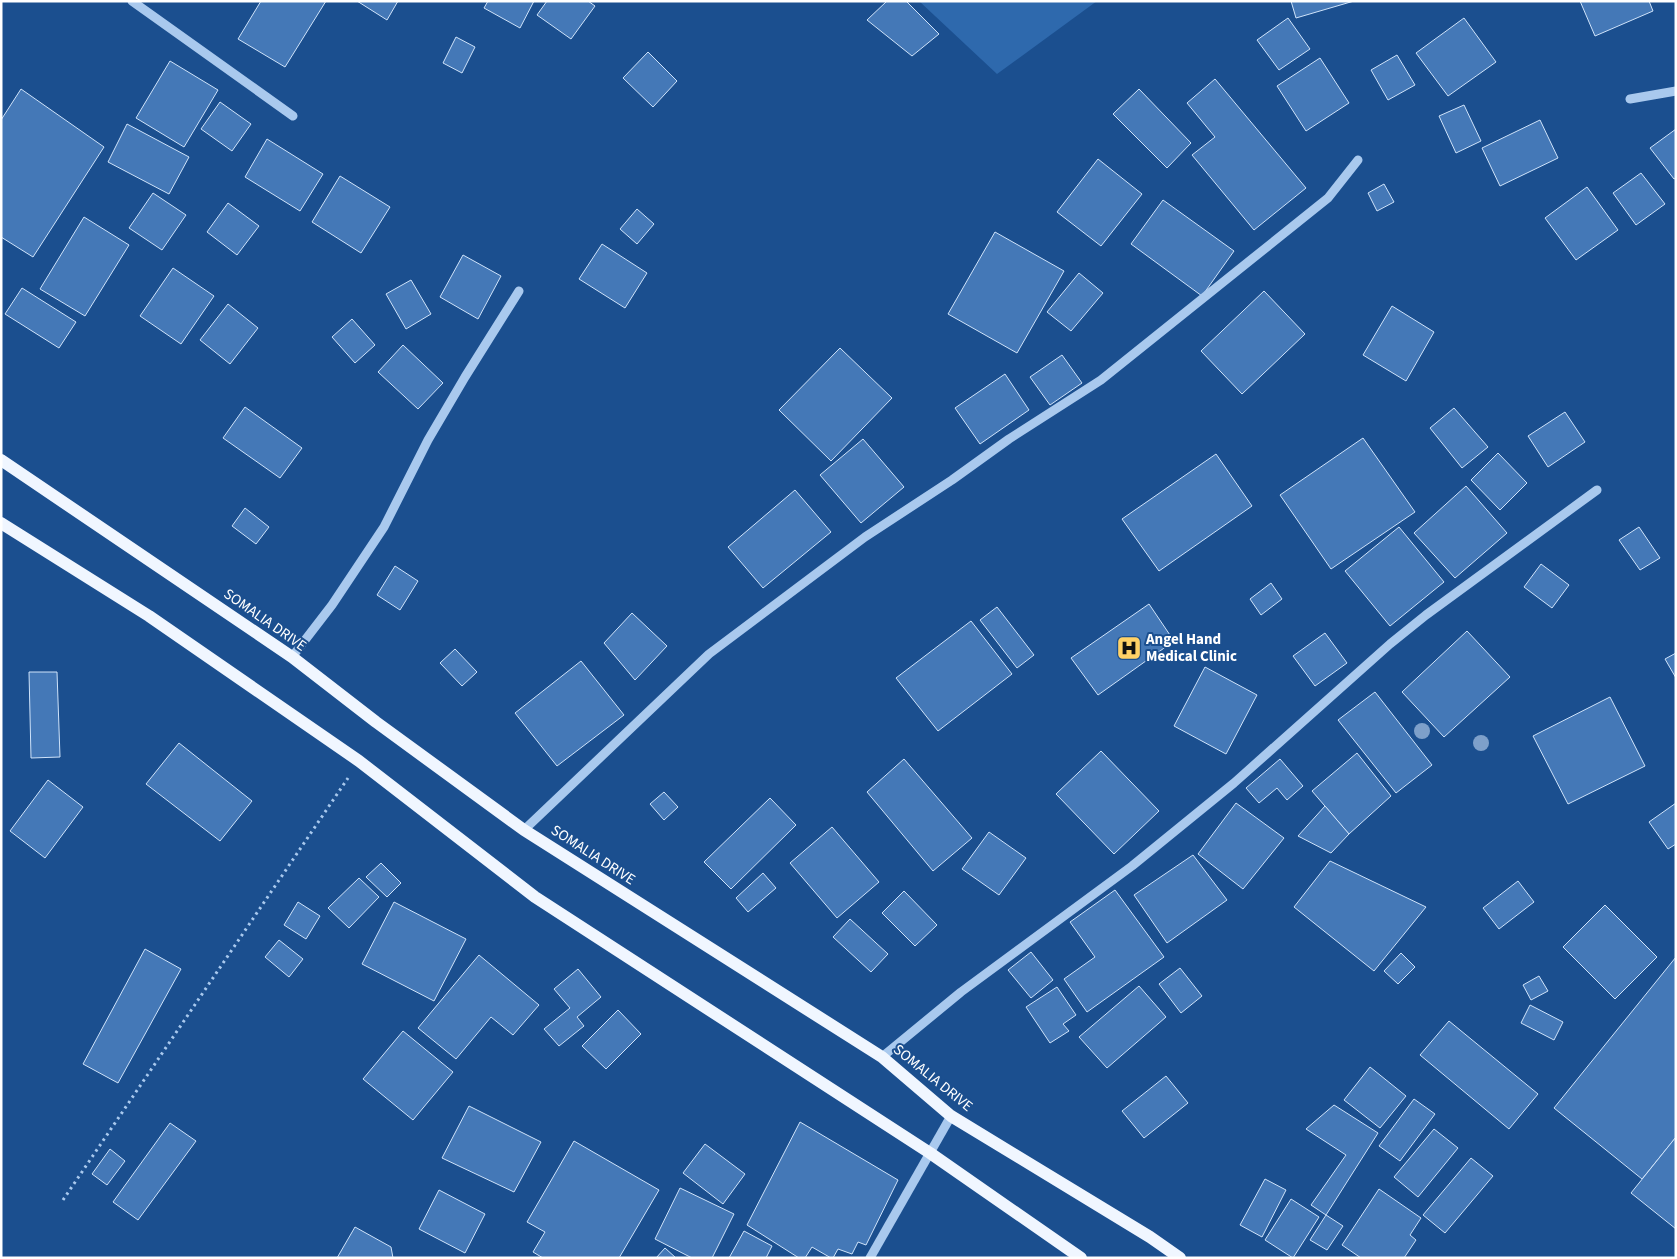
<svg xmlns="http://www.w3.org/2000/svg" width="1677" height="1259" font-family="'Source Sans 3',sans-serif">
<rect width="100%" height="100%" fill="#1b4f8f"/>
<path fill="#2e69ad" d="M919,1H1097L997,74Z"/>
<g fill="#4478b7" stroke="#cfe3fa">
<path d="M261,1H326L285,67L238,39Z"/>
<path d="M357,1H398L387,20Z"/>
<path d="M488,1H534L520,28L484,8Z"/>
<path d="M547,1H588L595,6L571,39L537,15Z"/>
<path d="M887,1H906L939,34L912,56L867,20Z"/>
<path d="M1291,1H1354L1296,18Z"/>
<path d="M1580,1H1649L1653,11L1595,36Z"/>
<path d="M1288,18L1310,49L1279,70L1257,40Z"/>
<path d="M1464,18L1496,62L1448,96L1416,53Z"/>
<path d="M456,37L475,47L462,73L443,63Z"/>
<path d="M648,52L677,81L653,107L623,78Z"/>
<path d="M1397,55L1415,85L1388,100L1371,70Z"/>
<path d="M1320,58L1349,103L1306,131L1277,86Z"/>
<path d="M170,61L218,90L184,147L136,118Z"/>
<path d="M1215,79L1306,188L1254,230L1192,155L1215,137L1187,103Z"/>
<path d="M21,89L104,147L33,257L1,237V120Z"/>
<path d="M1139,89L1191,143L1167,168L1113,114Z"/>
<path d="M220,102L251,124L232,151L201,129Z"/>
<path d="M1464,105L1481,141L1456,153L1439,116Z"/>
<path d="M1540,120L1558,158L1500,186L1482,148Z"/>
<path d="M127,124L189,157L169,194L108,162Z"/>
<path d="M1676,129V178L1674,179L1650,148Z"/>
<path d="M267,139L323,174L300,211L245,177Z"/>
<path d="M1098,159L1142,194L1101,246L1057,212Z"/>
<path d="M1641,173L1665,204L1636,225L1613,193Z"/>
<path d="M340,176L390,207L361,253L312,222Z"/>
<path d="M1384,184L1394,202L1377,211L1368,193Z"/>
<path d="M1587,187L1618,230L1576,260L1545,218Z"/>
<path d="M153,193L186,215L162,250L129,228Z"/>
<path d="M1163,200L1234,251L1202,296L1131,244Z"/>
<path d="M228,203L259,226L237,255L207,232Z"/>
<path d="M637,209L654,224L637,244L620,229Z"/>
<path d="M84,217L129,245L85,316L40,289Z"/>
<path d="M995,232L1064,271L1017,353L948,314Z"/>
<path d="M602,244L647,273L625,308L579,279Z"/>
<path d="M463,255L501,276L478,319L440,297Z"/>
<path d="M173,268L214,296L181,344L140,316Z"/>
<path d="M1079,273L1103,293L1071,331L1047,312Z"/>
<path d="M411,280L431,314L406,329L386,294Z"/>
<path d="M22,288L76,322L59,348L5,314Z"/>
<path d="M1264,291L1305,334L1242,394L1201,351Z"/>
<path d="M228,304L258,328L230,364L200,340Z"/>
<path d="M1392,306L1434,332L1406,381L1363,355Z"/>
<path d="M352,319L375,345L355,363L332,337Z"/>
<path d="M403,345L443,383L418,409L378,372Z"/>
<path d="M840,348L892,398L831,461L779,410Z"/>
<path d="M1062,355L1082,383L1050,405L1030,377Z"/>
<path d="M1005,374L1029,410L980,444L955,408Z"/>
<path d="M245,407L302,448L280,478L223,438Z"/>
<path d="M1454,408L1488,447L1462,468L1430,428Z"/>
<path d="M1565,412L1585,442L1548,467L1528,436Z"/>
<path d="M1363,438L1415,512L1331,569L1280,495Z"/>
<path d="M863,439L904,487L861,523L820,475Z"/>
<path d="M1498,453L1527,483L1500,510L1471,480Z"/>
<path d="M1216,454L1252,506L1159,571L1122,519Z"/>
<path d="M1466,486L1507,533L1455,578L1414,533Z"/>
<path d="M795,490L831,532L763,588L728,547Z"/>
<path d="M245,508L269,527L256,544L232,526Z"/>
<path d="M1399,527L1444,582L1390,626L1345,571Z"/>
<path d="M1639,527L1660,558L1640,570L1619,540Z"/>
<path d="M1541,564L1569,585L1552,608L1524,587Z"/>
<path d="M395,566L418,581L400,610L377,595Z"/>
<path d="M1271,583L1282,599L1261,615L1250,599Z"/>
<path d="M1149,604L1174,641L1098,695L1071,658Z"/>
<path d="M997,607L1034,655L1017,668L980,620Z"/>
<path d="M632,613L667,646L635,680L604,643Z"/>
<path d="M971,621L1012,674L938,731L896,678Z"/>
<path d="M1467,631L1510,677L1444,737L1402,692Z"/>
<path d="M1325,633L1347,663L1315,686L1293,656Z"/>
<path d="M455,649L477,672L462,686L440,663Z"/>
<path d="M1676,653V678L1665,659Z"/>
<path d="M581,661L624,715L557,766L515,713Z"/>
<path d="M1205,667L1257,695L1226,754L1174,726Z"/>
<path d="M29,672H57L60,757L31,758Z"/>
<path d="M1375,692L1432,765L1396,793L1338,720Z"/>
<path d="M1610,697L1645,766L1568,804L1533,736Z"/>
<path d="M179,743L252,801L220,841L146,784Z"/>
<path d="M1101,751L1159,811L1114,854L1056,794Z"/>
<path d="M1357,753L1391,796L1349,834L1312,791Z"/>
<path d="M904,759L972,838L933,871L867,792Z"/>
<path d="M1280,759L1303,786L1287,800L1277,788L1259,803L1246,788Z"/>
<path d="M48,780L83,807L45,858L10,831Z"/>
<path d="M664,792L678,807L664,820L650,804Z"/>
<path d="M770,798L796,825L731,889L704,862Z"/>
<path d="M1236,803L1284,838L1243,889L1198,854Z"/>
<path d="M1676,803V844L1668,849L1649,822Z"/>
<path d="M1325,806L1349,834L1331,853L1298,836Z"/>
<path d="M832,827L879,882L837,918L790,863Z"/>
<path d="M989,832L1026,858L999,895L962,869Z"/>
<path d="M1193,855L1227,900L1167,943L1134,895Z"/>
<path d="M1330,861L1426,907L1374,971L1294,907Z"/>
<path d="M381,863L401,883L387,897L366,877Z"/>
<path d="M763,873L776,888L748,912L736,898Z"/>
<path d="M359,878L379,897L349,928L328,908Z"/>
<path d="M1518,881L1534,902L1499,929L1483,908Z"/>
<path d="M1115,890L1164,957L1087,1012L1064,979L1095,957L1070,922Z"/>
<path d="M904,891L937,925L915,946L882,913Z"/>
<path d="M298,902L320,916L306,939L284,925Z"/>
<path d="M394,902L466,939L434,1001L362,964Z"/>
<path d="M1605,905L1657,957L1615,999L1563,947Z"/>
<path d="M850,919L888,954L871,972L833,937Z"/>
<path d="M279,940L303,959L289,977L265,957Z"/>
<path d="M145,949L181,969L118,1083L83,1064Z"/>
<path d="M1031,952L1053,980L1031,998L1008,970Z"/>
<path d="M1401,953L1415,967L1398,984L1384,971Z"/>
<path d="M479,955L539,1005L513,1035L491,1017L456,1059L418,1028Z"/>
<path d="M1676,957V1137L1642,1179L1554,1108Z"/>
<path d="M1180,968L1202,996L1181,1013L1159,984Z"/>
<path d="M578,969L601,997L577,1017L584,1026L559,1046L544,1029L570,1008L554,989Z"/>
<path d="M1539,976L1548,991L1531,1000L1523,985Z"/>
<path d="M1139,986L1166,1017L1107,1068L1079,1037Z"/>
<path d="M1057,987L1076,1015L1063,1024L1069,1031L1050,1043L1026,1007Z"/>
<path d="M1530,1005L1563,1022L1554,1040L1521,1023Z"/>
<path d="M618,1010L641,1034L606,1069L582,1046Z"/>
<path d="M1449,1021L1538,1094L1509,1129L1420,1055Z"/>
<path d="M403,1031L453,1072L413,1120L363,1079Z"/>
<path d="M1370,1067L1406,1096L1380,1128L1344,1100Z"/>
<path d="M1166,1076L1188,1103L1144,1138L1122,1111Z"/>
<path d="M1414,1099L1435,1114L1400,1161L1379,1146Z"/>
<path d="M1334,1105L1378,1133L1326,1215L1311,1205L1346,1155L1306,1129Z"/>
<path d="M469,1106L541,1142L514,1192L442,1158Z"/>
<path d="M800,1122L898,1180L866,1245L858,1242L852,1254L838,1249L833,1258H831L812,1247L805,1258H799L747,1225Z"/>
<path d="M170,1123L196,1141L138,1220L113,1202Z"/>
<path d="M1434,1129L1458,1148L1418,1197L1394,1177Z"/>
<path d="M1676,1137V1229L1631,1193Z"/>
<path d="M574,1141L659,1190L619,1258H543L533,1252L545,1232L527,1222Z"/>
<path d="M705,1144L745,1174L723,1204L683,1173Z"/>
<path d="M110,1149L125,1161L107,1185L92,1174Z"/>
<path d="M1471,1158L1493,1176L1445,1233L1423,1215Z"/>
<path d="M1265,1179L1286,1190L1262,1237L1240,1225Z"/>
<path d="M680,1188L734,1214L712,1258H692L655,1239Z"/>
<path d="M1379,1189L1421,1218L1410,1235L1416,1240L1404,1258H1361L1342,1245Z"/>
<path d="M439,1190L485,1214L465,1253L419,1229Z"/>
<path d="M1291,1199L1319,1217L1293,1258L1265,1240Z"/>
<path d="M1326,1215L1343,1226L1327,1250L1310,1240Z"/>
<path d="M355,1227L391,1247L393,1258H337Z"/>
<path d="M744,1231L772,1246L766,1258H729Z"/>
<path d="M665,1248L676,1258H656Z"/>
</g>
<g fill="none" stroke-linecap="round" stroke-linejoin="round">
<path stroke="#a9c9ee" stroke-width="3" stroke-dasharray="2.5 4" stroke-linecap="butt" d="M63,1200L348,778"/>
<g stroke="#a9c9ee" stroke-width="9">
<path d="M132,1L293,116"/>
<path d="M1630,99L1676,91"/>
<path d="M292,657L332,605L384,527L428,440L465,377L519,291"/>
<path d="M524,830L709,654L865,537L952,480L1009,439L1101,380L1328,198L1358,160"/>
<path d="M882,1057L961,992L1132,866L1234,783L1390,644L1426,615L1597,490"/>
<path d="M870,1258L951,1116"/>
</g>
<g stroke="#f0f6ff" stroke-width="12">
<path d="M1,460L292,657L376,722L524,830L882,1057L951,1116L1150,1237L1180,1258"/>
<path d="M1,523L149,616L359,761L535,897L930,1153L1081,1258"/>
</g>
</g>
<g fill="#7ea0ca">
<circle cx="1422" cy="731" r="8"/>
<circle cx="1481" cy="743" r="8"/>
</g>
<defs>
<symbol id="hospital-square" viewBox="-11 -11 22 22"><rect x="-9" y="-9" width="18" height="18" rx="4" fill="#ffd166" stroke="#1b4f8f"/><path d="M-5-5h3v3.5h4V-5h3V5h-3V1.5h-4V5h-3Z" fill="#111"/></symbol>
</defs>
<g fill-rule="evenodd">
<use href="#hospital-square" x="1115" y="634" width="28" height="28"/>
</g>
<g text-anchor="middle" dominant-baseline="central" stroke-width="4" stroke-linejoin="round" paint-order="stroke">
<g font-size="15" fill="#fff" stroke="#1b4f8f">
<text transform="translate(265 620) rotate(35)">SOMALIA DRIVE</text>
<text transform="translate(593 855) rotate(33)">SOMALIA DRIVE</text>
<text transform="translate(933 1078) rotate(39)">SOMALIA DRIVE</text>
</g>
<g font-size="15" font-weight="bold" fill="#fff" stroke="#1b4f8f" text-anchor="start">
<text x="1146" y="639">Angel Hand<tspan x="1146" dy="17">Medical Clinic</tspan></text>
</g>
</g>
<rect width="1677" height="1259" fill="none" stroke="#ffffff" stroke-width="5"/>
</svg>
